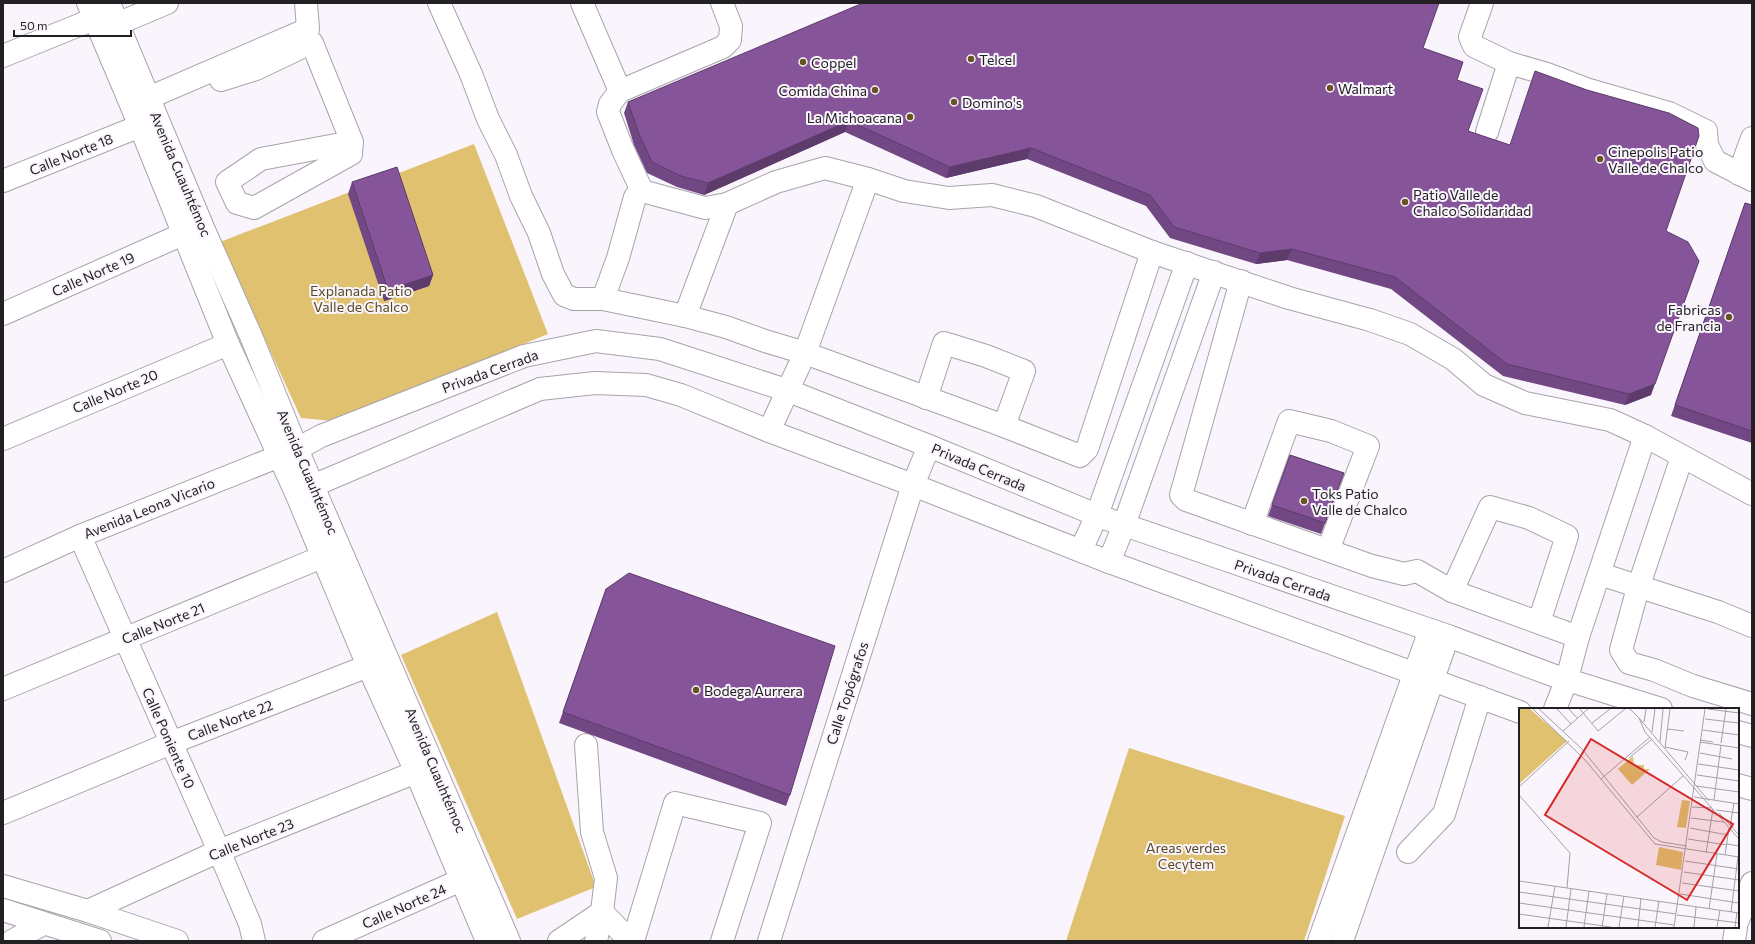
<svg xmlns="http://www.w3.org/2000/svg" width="1755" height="944" font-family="Commissioner,sans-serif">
<rect width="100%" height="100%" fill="#faf5fc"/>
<g fill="#dfc16f">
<path d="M474,144L548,334L334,421L301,418L220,242Z"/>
<path d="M497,612L596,887L517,919L401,655Z"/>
<path d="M1129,748L1345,816L1304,941H1066Z"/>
</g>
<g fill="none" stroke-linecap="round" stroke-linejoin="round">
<defs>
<g id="minor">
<path d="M439,3L471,74L488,119L506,155L521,196L539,233L553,274L564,295L574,299H603L685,316L726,327L765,341L805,353L1004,426L1080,456L1087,449L1152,252"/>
<path d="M582,3L620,91"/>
<path d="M722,3L731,26L730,40L723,47L620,91L610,104L608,112L623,150L642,191L705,208L727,204L776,182L825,168L868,179L904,191L949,198L992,195L1036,206L1152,252L1289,298L1370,320L1410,334L1453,359L1484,385L1525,403L1610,420L1645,436L1752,494"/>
<path d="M1482,3L1470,37L1474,46L1509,63L1547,74L1586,89L1669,113L1706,131L1707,145L1715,161L1752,180"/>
<path d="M117,24L167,3"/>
<path d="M312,43L352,142L351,154L254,208L237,203L227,182L261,159L352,142"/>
<path d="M3,56L94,19"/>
<path d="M221,80L256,69L304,46"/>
<path d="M132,105L308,29L306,3"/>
<path d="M1487,132L1509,63"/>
<path d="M1739,174L1752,138"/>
<path d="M3,181L140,126"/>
<path d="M1241,281L1181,495L1186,500L1372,566L1404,574L1417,571L1452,591L1578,637"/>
<path d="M603,299L618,258L635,197L642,191"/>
<path d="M3,314L183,234"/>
<path d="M685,316L727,204"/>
<path d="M926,398L944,343L986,356L1024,371L1004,426"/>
<path d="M769,431L805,353L868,179"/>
<path d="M3,439L228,344"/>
<path d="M1682,457L1638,588L1621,650L1629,663L1654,670L1693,686L1752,704"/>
<path d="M296,493L540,389L595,383L646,385L681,395L769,431L913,485L1109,562L1520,712"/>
<path d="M1252,524L1289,421L1331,431L1368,446L1328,550"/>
<path d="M80,536L219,851L250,924L254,941"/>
<path d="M1081,550L1097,515L1187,263"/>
<path d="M1109,562L1124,525L1214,272"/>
<path d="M3,571L80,536L297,449L321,436L524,356L596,341L660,349L789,391L929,446L1104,518L1448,636L1555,676L1661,709"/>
<path d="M1600,574L1718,612L1752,626"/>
<path d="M1452,591L1490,507L1529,518L1567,536L1539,622"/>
<path d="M3,689L322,557"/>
<path d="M1555,709L1567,679L1578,637L1645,436"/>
<path d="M1738,732L1752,736"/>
<path d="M586,745L592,832L606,878L602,912L596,941"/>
<path d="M1738,785L1752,789"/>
<path d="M3,813L171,743L368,666"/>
<path d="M1408,852L1444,814L1480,697"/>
<path d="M3,886L88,911L177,941"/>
<path d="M3,910L100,941"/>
<path d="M88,911L219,851L416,772"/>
<path d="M602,912L630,941"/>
<path d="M1738,920L1752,883"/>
<path d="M12,941L43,924"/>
<path d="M324,941L461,880"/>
<path d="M559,941L602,912"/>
<path d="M633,941L675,803L760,823L722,941"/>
<path d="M769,941L913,485L929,446"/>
<path d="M1319,941L1430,630"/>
<path d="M1342,941L1448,636"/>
<path d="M1734,941L1736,927"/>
</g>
<g id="major">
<path d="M88,3L140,126L228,344L296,493L368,666L416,772L487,941"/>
<path d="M109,3L204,230L251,336L297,449L509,941"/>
</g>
</defs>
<use href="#minor" stroke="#a8a3aa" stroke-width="24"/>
<use href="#major" stroke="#a8a3aa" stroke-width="24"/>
<use href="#minor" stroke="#fff" stroke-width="22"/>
<use href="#major" stroke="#fff" stroke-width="22"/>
</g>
<g fill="#724884">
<path d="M1423,48L1457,80L1468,131L1666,231L1651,395L1625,405L1503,376L1391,289L1287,260L1256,264L1170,238L1146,206L1027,159L946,178L845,132L704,195L677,187L647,173L634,145L624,113L628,102Z"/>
<path d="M352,182L433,275L429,286L384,301L348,194Z"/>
<path d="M1745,203L1752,205V443L1671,416Z"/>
<path d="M1290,455L1344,473L1321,534L1268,516Z"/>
<path d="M606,589L790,795L786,806L559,723Z"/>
</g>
<g fill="#5d3b6b">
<path d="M849,121L845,132L704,195L708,183Z"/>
<path d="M1031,148L1027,159L946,178L950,167Z"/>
<path d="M1292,249L1287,260L1256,264L1260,253Z"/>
<path d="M433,275L429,286L384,301L388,290Z"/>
<path d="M1655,384L1651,395L1625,405L1629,394Z"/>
</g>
<g fill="#855499" stroke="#5d3b6b">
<path d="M863,3H1439L1423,48L1463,62L1457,80L1483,89L1468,131L1510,145L1535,71L1587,90L1669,113L1698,128L1699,136L1666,231L1688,242L1699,261L1655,384L1629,394L1507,364L1395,277L1292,249L1260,253L1174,227L1150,195L1031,148L950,167L849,121L708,183L681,176L652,162L639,134L628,102Z"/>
<path d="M397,167L433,275L388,290L352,182Z"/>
<path d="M1745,203L1752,205V431L1675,405Z"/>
<path d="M1290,455L1344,473L1325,523L1272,505Z"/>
<path d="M629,573L835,646L790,795L563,712L606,589Z"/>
</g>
<g fill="#665422" stroke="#faf5fc" stroke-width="1.5">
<circle cx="971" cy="59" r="4"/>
<circle cx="803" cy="62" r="4"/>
<circle cx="1330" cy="88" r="4"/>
<circle cx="875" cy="90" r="4"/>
<circle cx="954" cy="102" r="4"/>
<circle cx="910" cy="117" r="4"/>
<circle cx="1600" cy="159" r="4"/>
<circle cx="1405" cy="202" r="4"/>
<circle cx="1729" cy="317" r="4"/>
<circle cx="1304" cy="501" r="4"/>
<circle cx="696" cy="690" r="4"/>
</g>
<g text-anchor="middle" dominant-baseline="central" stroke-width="4" stroke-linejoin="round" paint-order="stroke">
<g font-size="14" fill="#222023" stroke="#faf5fc" text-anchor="start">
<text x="979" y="59">Telcel</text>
<text x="811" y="62">Coppel</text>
<text x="1338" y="88">Walmart</text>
<text x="867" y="90" text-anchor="end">Comida China</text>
<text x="962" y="102">Domino's</text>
<text x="902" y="117" text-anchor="end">La Michoacana</text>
<text x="1608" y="151">Cinepolis Patio<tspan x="1608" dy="16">Valle de Chalco</tspan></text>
<text x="1413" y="194">Patio Valle de<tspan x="1413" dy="16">Chalco Solidaridad</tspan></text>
<text x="1721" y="309" text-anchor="end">Fabricas<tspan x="1721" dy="16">de Francia</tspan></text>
<text x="1312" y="493">Toks Patio<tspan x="1312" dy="16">Valle de Chalco</tspan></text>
<text x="704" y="690">Bodega Aurrera</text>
</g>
<g font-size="14" fill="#222023" stroke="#faf5fc">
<text transform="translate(71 154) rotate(-22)">Calle Norte 18</text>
<text transform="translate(181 174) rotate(67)">Avenida Cuauhtémoc</text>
<text transform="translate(93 274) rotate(-24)">Calle Norte 19</text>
<text transform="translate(490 371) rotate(-20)">Privada Cerrada</text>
<text transform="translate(115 391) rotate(-23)">Calle Norte 20</text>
<text transform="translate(979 467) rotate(23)">Privada Cerrada</text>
<text transform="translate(308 472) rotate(67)">Avenida Cuauhtémoc</text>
<text transform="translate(149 508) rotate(-22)">Avenida Leona Vicario</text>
<text transform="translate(1283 580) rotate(19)">Privada Cerrada</text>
<text transform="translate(163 623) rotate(-22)">Calle Norte 21</text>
<text transform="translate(847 693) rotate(-72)">Calle Topógrafos</text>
<text transform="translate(230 720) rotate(-21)">Calle Norte 22</text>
<text transform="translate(169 738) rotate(66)">Calle Poniente 10</text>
<text transform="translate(436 770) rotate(67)">Avenida Cuauhtémoc</text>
<text transform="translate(251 839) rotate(-22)">Calle Norte 23</text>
<text transform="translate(404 906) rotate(-24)">Calle Norte 24</text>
</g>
<g font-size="14" fill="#574922" stroke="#faf5fc">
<text x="361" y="290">Explanada Patio<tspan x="361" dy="16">Valle de Chalco</tspan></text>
<text x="1186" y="847">Areas verdes<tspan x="1186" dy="16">Cecytem</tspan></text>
</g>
</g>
<g transform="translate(1519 708)">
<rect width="220" height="220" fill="#faf5fc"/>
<path d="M0,1H11L48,33L0,76ZM114,48L115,57H125V61H131L113,77L99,61ZM163,92L171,93L167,120L158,119ZM140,139L164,144L162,162L137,157Z" fill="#dfc16f"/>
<path fill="none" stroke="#a4a0a5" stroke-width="1" d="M14,1L66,52L136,136L220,149M20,1L63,41L135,130L143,134L168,138M38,1L52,16M50,1L58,10M61,1L79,23L106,1M111,1L120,10L126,24L220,131M189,1L220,5M120,10L190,93M186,11L220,15M125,14L127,1M73,15L91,1M148,21L165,23M184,22L220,27M44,23L69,1M133,24L136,1M181,32L194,34M141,34L144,1M181,34L220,40M202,35L207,1M146,39L169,44L166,52M146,40L151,1M181,45L213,51M110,50L133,31M179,56L220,62M178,67L220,73M82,71L131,29M177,78L220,84M0,79L50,33M0,87L51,145L48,180M175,89L220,96M195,92L202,37M173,99L193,100M197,102L220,105M200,105L220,127M118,109L164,68M172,110L205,114M211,118L215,95M171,120L209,127M169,131L208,137M208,136L220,138M187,145L194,101M206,147L210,120M166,153L220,161M165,164L220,172M0,173L220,205M163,175L220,183M0,184L157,206M161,186L220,195M0,195L155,217M190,201L198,146M212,204L219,149M0,206L92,219M158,207L220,215M29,219L36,178M47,219L52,181M65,219L70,183M83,219L88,186M100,219L105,188M119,219L122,190M136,219L140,193M155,219L186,1M175,219L177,199M198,219L201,202M216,219L218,204"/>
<path fill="#d62828" fill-opacity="0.15" stroke="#d62828" stroke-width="2" d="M72,31L214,116L168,192L26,107Z"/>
<rect width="220" height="220" fill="none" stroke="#222023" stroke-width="2"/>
</g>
<rect width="1755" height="944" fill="none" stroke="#222023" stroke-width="8"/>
<path d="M14 30v6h117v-6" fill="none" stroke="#222023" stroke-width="2"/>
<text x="20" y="30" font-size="12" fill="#222023" stroke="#faf5fc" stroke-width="3" paint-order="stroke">50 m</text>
</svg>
